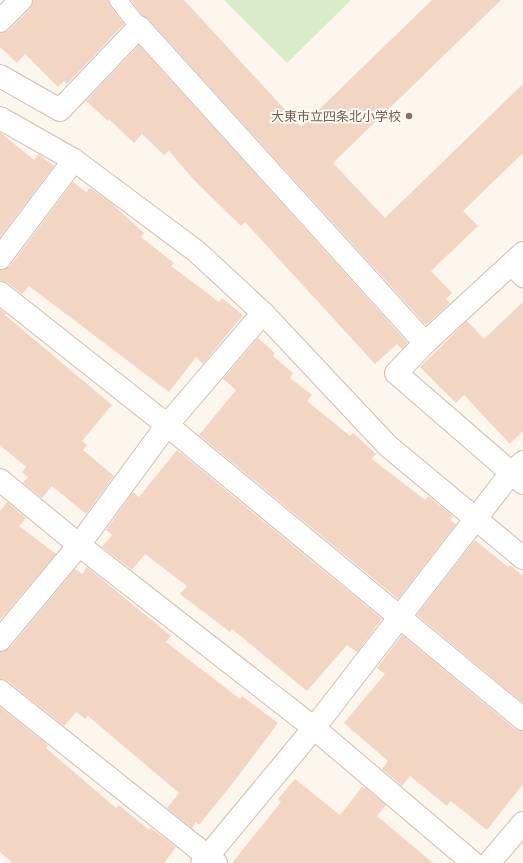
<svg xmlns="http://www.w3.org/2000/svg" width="523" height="863" font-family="Ubuntu,'Noto Sans JP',sans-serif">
<rect width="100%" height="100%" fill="#fdf6ec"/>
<path fill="#d8ecc9" d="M224,0H351L287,63Z"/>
<g fill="#f3d5c3">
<path d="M33,0H108L110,6L124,24L67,84L64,81L58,87L25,54L17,63L0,47V33L9,30L30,9Z"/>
<path d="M131,0H184L301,127L432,0H501L333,163L385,218L523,84V153L463,211L478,226L431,271L452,293L446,299L450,303L426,325L148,19L142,15Z"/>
<path d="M139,45L408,343L402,349L397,344L375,364L245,222L241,226L194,180L169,151L164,155L142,134L134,143L109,119L108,121L86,101Z"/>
<path d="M0,132L34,160L38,154L54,166L0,237Z"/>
<path d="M73,182L86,192L90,188L110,202L144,233L141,237L174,263L171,266L219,302L222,298L243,315L203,364L196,357L169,392L29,286L22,294L8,283L0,281V270L10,266Z"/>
<path d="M523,302V431L510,444L464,395L456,403L420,367L467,321L484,339Z"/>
<path d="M0,309L6,314L5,315L112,405L82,441L87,445L83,450L114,476L86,514L52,486L42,498L23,483L28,477L22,472L26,467L0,445Z"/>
<path d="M258,338L275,353L273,356L293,373L290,378L312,395L307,401L350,436L353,433L376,454L372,459L425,500L428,496L453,516L450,520L456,524L398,599L199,435L236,390L223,379Z"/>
<path d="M177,450L382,619L357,652L347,645L307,691L232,629L230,632L180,594L187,586L145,554L132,570L102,547L112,535L106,530L133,492L139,497Z"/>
<path d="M7,502L26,518L19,526L56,554L0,620V511Z"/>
<path d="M475,540L508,567L510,565L523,576V703L417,615Z"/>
<path d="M87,567L171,636L166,642L240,699L242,696L278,723L236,779L199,825L196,822L192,828L167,808L179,793L88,716L85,719L76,712L64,726L8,681L0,679V652L10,648L75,569L82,574Z"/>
<path d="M402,635L515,729L523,731V784L487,830L451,801L447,806L410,776L402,786L382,769L388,761L344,723L385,674L377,668Z"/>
<path d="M0,707L48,745L46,748L116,808L119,805L149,830L151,828L176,847L164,863H13L0,852Z"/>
<path d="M295,779L340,815L362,787L366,788L386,805L377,816L433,863H232L281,802L278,799Z"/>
</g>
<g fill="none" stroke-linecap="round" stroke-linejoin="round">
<defs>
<g id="lane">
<path d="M118,0L139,27"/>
<path d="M510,266L523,279"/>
</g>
<g id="street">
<path d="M0,21L21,0"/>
<path d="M0,76L60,110L139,27L425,343"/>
<path d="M0,118L74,160L196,251L263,313L388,446L523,558"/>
<path d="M523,253L425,343L396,373L523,483"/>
<path d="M0,258L74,160"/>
<path d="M0,293L167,425L523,719"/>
<path d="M263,313L167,425L79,545L314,728L473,863"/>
<path d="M0,480L79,545L0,640"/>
<path d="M0,691L216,863"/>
<path d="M202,863L314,728L511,473L523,462"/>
<path d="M489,863L523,823"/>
</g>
</defs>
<use href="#lane" stroke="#d1beb0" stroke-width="19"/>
<use href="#street" stroke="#d1beb0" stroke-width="24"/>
<use href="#lane" stroke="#fff" stroke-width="17"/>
<use href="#street" stroke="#fff" stroke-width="22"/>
</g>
<circle fill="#8d6e63" stroke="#fffaf3" stroke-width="1.5" cx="409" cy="116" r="4"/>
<g text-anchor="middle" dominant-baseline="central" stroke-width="4" stroke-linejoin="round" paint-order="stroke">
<g font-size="13" fill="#785e54" stroke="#fffaf3" text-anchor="end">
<text x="401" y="116">大東市立四条北小学校</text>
</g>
</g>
</svg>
